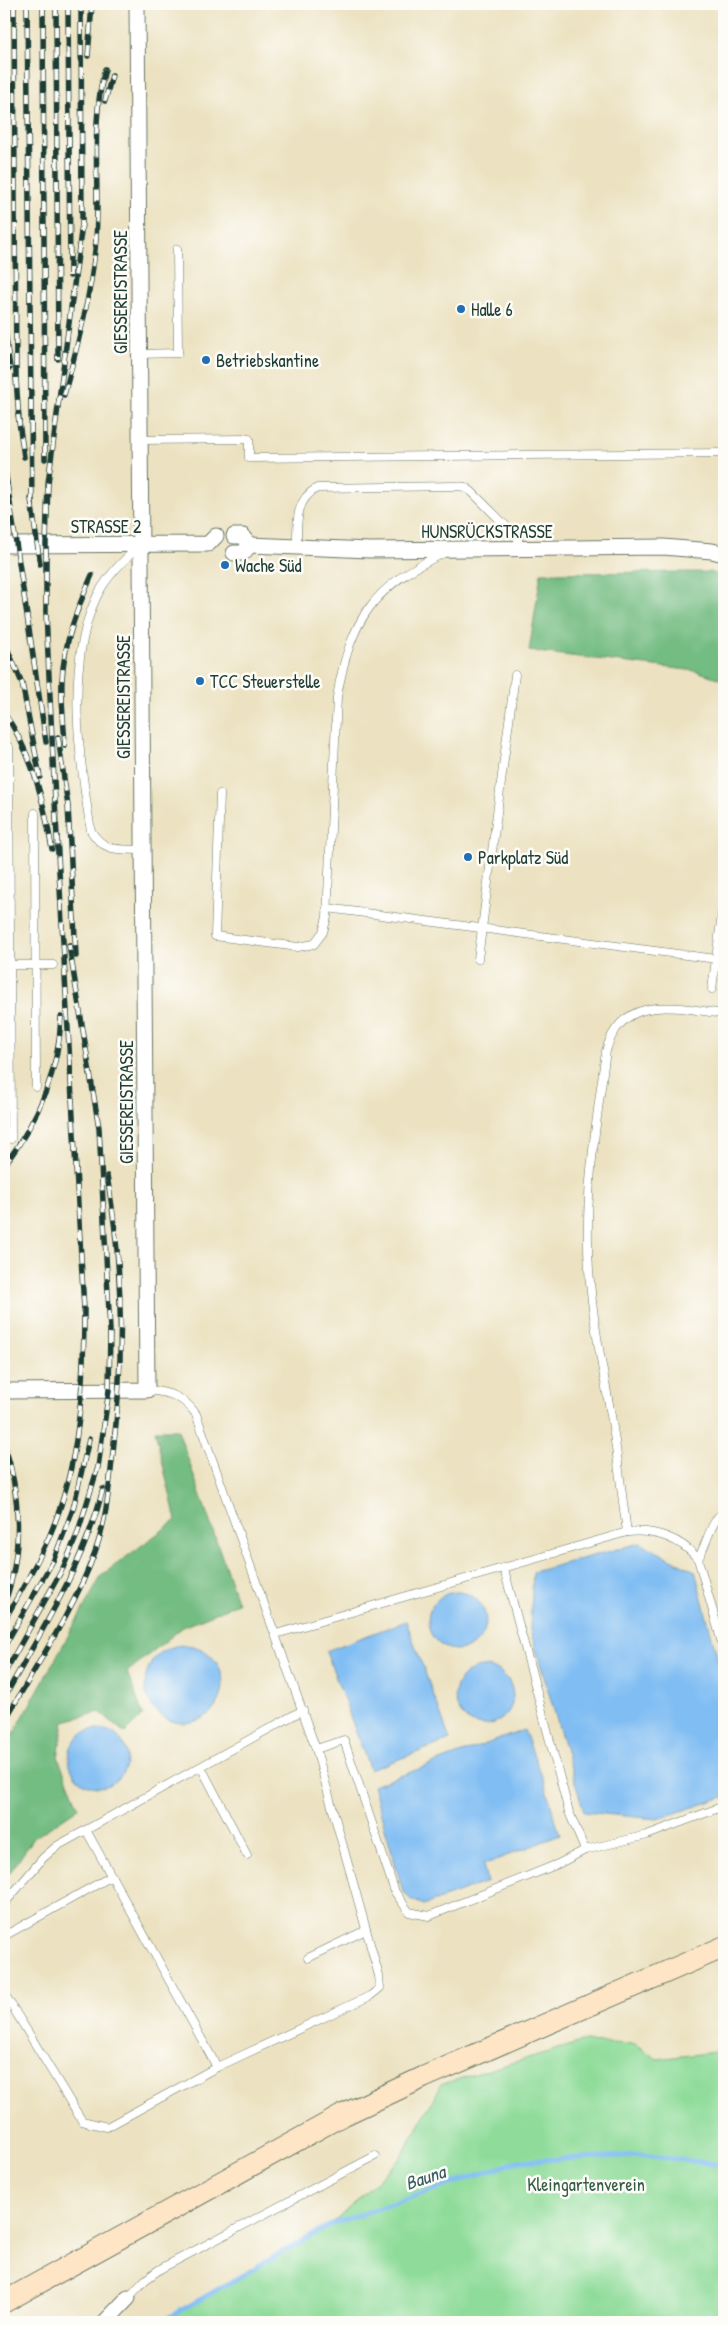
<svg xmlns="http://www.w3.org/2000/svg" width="728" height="2326" font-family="'Patrick Hand',sans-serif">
<rect width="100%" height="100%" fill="#fdfcf7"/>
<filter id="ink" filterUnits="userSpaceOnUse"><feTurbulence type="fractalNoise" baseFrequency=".02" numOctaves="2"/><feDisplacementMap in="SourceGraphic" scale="10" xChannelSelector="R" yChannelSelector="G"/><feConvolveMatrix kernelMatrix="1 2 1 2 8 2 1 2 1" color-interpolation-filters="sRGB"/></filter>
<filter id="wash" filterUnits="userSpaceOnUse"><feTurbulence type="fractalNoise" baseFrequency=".0096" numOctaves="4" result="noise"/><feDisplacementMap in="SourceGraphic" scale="20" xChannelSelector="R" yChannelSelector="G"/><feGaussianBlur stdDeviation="1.12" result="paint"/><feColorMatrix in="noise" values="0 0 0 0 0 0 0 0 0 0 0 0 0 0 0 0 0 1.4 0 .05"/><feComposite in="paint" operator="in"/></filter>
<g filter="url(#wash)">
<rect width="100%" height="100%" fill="#ece2c1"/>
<path fill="#8fdc9a" stroke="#578c67" d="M581,2042L635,2044L657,2059L724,2051V2322H161L332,2224L400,2159L442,2084Z"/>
<g fill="#73bc82" stroke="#497c5b">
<path d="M710,572L724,576V680L696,671L529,651L541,573Z"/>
<path d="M155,1430H178L238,1603L183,1627L127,1672L143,1715L125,1733L100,1712L64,1721L58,1758L79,1808L34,1838L4,1881V1751L102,1575L176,1520Z"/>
</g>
<g fill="#80bdf3" stroke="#507d94">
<path d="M640,1543L695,1571L724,1684V1797L657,1819L584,1812L530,1629L533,1572Z"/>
<circle cx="457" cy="1621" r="29"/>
<path d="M406,1621L450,1740L370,1770L326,1651Z"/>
<circle cx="184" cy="1684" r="39"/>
<circle cx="484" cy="1696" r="29"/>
<circle cx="98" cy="1758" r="29"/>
<path d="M524,1730L544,1782L560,1835L483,1865L487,1882L424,1905L410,1899L403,1891L373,1786Z"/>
</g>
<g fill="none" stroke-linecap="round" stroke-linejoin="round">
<path stroke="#80bdf3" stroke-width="5" d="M161,2322L332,2224L519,2161L643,2155L724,2165"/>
</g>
</g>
<g filter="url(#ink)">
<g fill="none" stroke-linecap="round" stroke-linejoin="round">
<defs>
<g id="service">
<path d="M139,354L178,353L177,249"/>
<path d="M139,440L249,439V458L724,453"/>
<path d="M139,546C123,561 107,576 97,596C65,663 79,759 91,831C105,853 119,849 143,850"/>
<path d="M297,546C297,523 295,500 317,488L456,486L465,487L472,492L518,538V550"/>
<path d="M9,747L11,1139"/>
<path d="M220,794L215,936L298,947L314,944L323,932L327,917L337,697C350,620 373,586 444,553"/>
<path d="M35,813L36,1087"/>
<path d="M327,908L724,960"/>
<path d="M478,959L515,675"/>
<path d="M4,965H53"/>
<path d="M712,989L724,899"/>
<path d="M627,1532C621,1490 617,1447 609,1404C601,1360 592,1315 589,1270C584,1196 596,1124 606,1051C622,992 678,1008 724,1014"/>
<path d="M698,1559C707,1544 710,1522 724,1511"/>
<path d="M504,1569L569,1812L585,1850"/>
<path d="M276,1634L627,1532C653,1529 681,1538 698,1559L724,1650"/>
<path d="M316,1749L344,1740L395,1892L409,1912L429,1916L558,1864L585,1850L647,1835L724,1806"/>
<path d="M201,1767L247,1855"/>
<path d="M86,1830L217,2067"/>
<path d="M4,1904L43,1858L57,1846L303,1710"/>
<path d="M4,1936L112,1876"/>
<path d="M308,1958L366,1930"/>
<path d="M4,1993L82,2121L107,2127L217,2067L370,1996L380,1988L379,1976L316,1749L196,1414C183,1396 169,1392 147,1390"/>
<path d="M128,2298L145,2280L160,2269L375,2156"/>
</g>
<g id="minor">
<path d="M234,536H243L250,545"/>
<path d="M4,545L208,544L216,536"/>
<path d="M250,545L370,550L663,547L712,551L724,554"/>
<path d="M234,553H243L250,545"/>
<path d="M4,1391L147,1390L137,4"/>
<path d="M105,2322L128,2298"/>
</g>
<path id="secondary" d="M4,2302L341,2116L424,2077L724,1947"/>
</defs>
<use href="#service" stroke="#677765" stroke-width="9"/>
<use href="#minor" stroke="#677765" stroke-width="17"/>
<use href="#secondary" stroke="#677765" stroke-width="23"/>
<use href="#service" stroke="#fff" stroke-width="8"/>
<use href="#minor" stroke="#fff" stroke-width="15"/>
<use href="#secondary" stroke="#fde5c5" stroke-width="21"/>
<defs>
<g id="rail">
<path d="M14,4L16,378L19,420"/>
<path d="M27,4L32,506"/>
<path d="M43,4L45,459"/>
<path d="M56,4L58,359"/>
<path d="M68,4L70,276"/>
<path d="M88,56L92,4"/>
<path d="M105,101L112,75"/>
<path d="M4,308L5,330"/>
<path d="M4,323L10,368"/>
<path d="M64,395C78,344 92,292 96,239C100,183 90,124 105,69"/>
<path d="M18,415L24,457"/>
<path d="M4,463L46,742"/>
<path d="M31,499L40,564"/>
<path d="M4,641L22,683L40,777"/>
<path d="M4,713C32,752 44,802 52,849"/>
<path d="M58,737L68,806L76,956"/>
<path d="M65,746C64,724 61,701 62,680C64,642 77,609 92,575"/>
<path d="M4,1166C37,1122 59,1072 61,1017"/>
<path d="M4,1444C21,1493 23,1555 4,1604"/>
<path d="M4,1621C19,1594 36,1566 49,1537C80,1466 84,1385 84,1309L55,801L46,613V544L48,483L82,224L81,4"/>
<path d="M4,1647L54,1559L73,1509L89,1439"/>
<path d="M4,1674L63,1568L77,1535L98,1467L109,1390L110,1330L99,1128L69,945"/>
<path d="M4,1698C42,1630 84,1564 103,1489"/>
<path d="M4,1722C34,1669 74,1610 95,1552C107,1519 109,1486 113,1452C124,1359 124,1269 107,1176"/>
</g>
</defs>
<use href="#rail" stroke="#1f3d34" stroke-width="5.5"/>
<use href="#rail" stroke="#fdfcf7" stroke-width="4" stroke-dasharray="11" stroke-linecap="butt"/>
</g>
</g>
<g fill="#1f6fb2" stroke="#fdfcf7" stroke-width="2">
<circle cx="461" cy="309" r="5"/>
<circle cx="206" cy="360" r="5"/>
<circle cx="225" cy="565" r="5"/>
<circle cx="200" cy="681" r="5"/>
<circle cx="468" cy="857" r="5"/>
</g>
<g text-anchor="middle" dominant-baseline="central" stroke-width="5" stroke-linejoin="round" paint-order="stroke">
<g font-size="18" fill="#1f3d34" stroke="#fdfcf7">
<text transform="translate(120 292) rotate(-90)">GIESSEREISTRASSE</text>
<text x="106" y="526">STRASSE 2</text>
<text x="487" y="531">HUNSRÜCKSTRASSE</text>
<text transform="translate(123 697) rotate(-90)">GIESSEREISTRASSE</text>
<text transform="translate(126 1102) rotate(-90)">GIESSEREISTRASSE</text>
</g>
<g font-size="18" fill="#1f3d34" stroke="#fdfcf7" text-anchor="start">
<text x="471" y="309">Halle 6</text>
<text x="216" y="360">Betriebskantine</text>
<text x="235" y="565">Wache Süd</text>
<text x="210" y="681">TCC Steuerstelle</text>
<text x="478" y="857">Parkplatz Süd</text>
</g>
<g font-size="18" fill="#355d48" stroke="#fdfcf7">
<text x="586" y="2184">Kleingartenverein</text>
</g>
<g font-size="19" font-style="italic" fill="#375d64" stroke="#fdfcf7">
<text transform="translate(425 2177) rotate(-19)">Bauna</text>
</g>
</g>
<rect width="728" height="2326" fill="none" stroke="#fdfcf7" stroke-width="20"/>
</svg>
